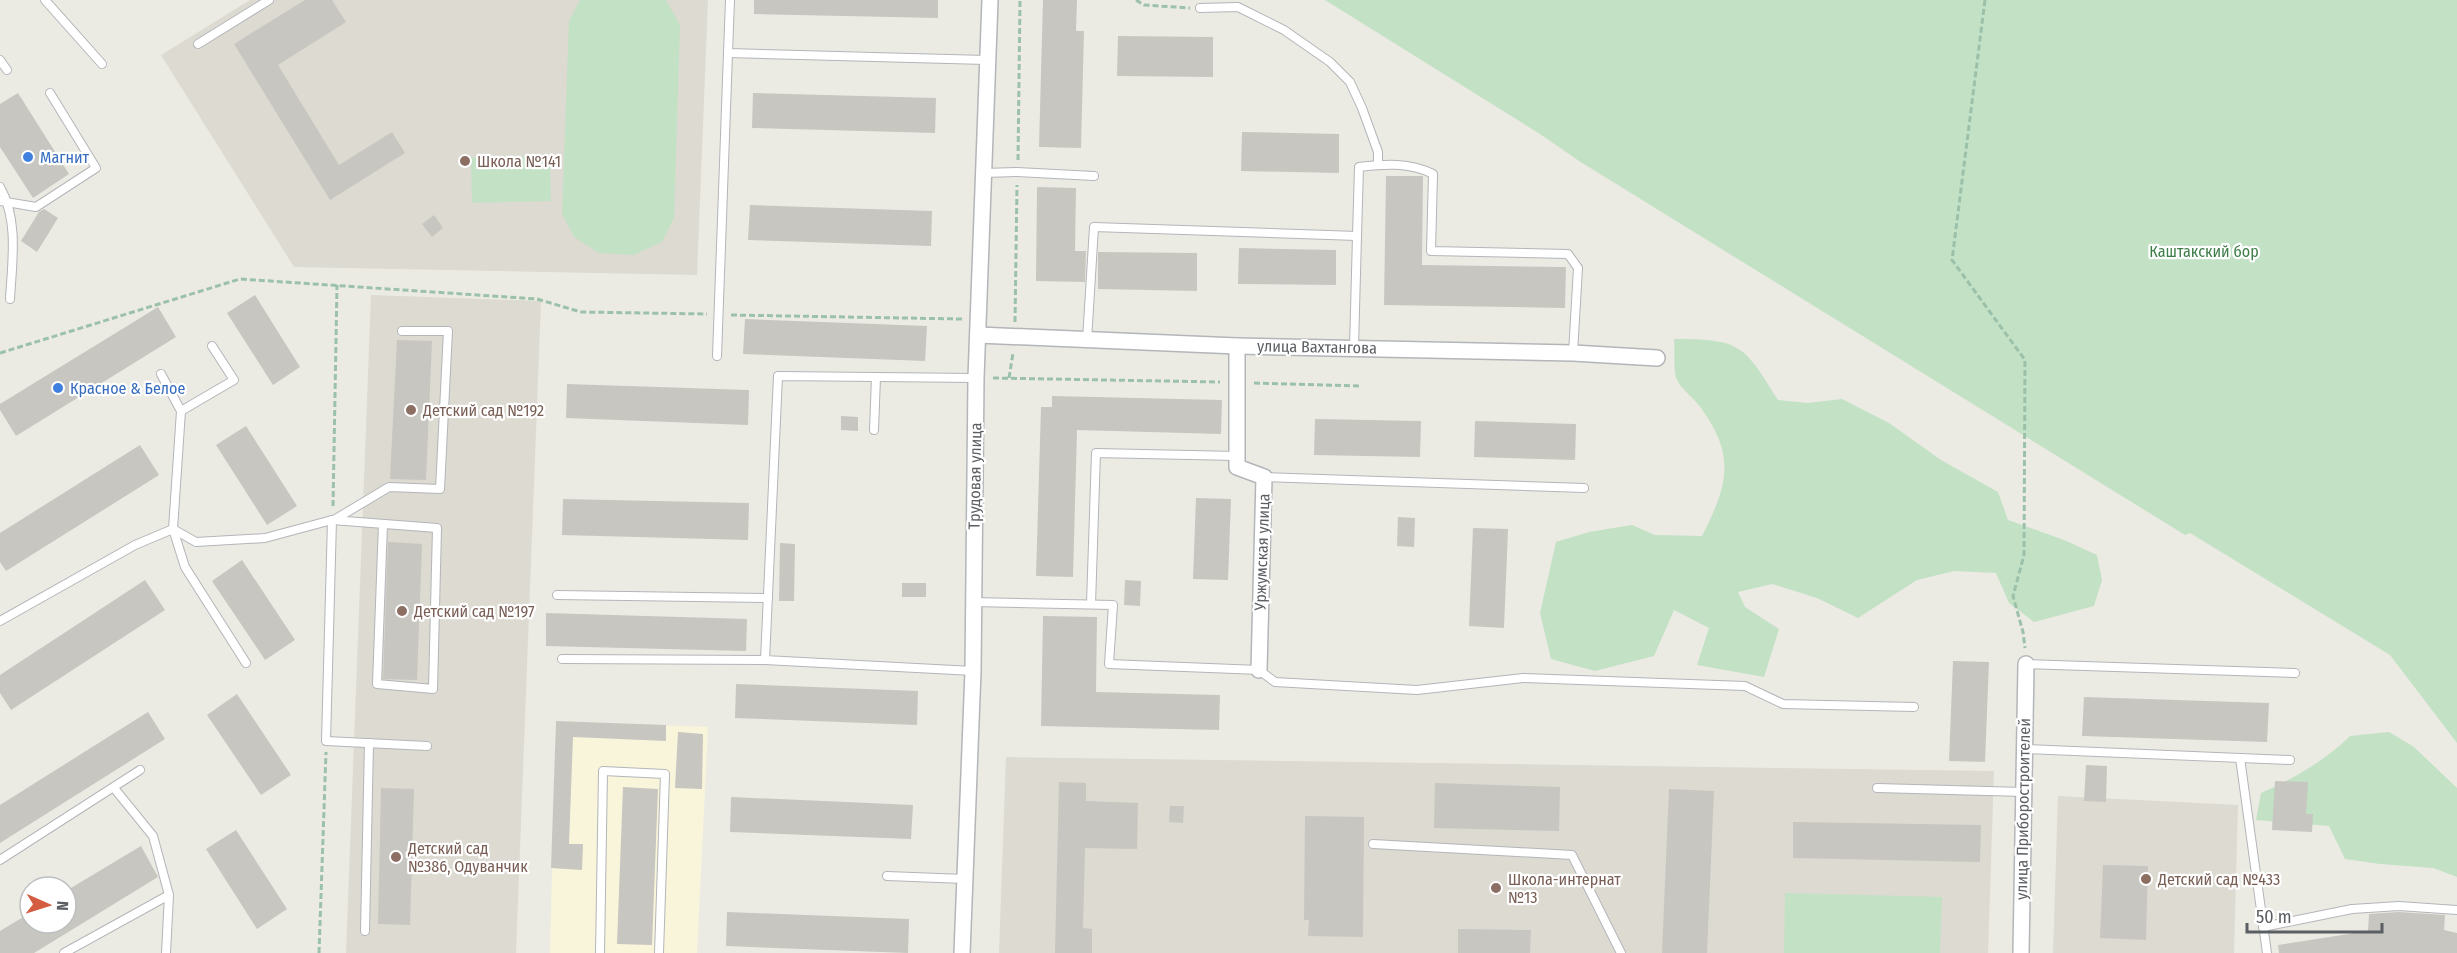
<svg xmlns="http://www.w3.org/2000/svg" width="2457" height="953" font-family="'Fira Sans Condensed',sans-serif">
<rect width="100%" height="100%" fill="#ecebe3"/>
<path fill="#f9f5db" d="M556,721L708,727L697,953H550Z"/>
<g fill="#dcdad1">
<path d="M250,0H708L697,275L294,267L161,55Z"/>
<path d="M371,295L541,301L516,953H346Z"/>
<path d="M1006,757L1994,771L1988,953H999Z"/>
<path d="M2058,796L2238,805L2234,953H2053Z"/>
</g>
<g fill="#c2e1c5">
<path d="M580,0H666L680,25L674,218L662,242L633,255L599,253L574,237L562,214L569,21Z"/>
<path d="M1325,0H2457V743L2390,655L2190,533L2185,535L1579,161L1540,134Z"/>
<path d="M550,156L551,201L472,203L471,157Z"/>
<path d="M1674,339C1741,339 1744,345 1778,400L1808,403L1842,399L1889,423L1941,460L1998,492L2008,520L2064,540L2097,555L2102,580L2094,606L2034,622L2009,603L1996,573L1954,571L1917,580L1858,618L1817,598L1772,584L1738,592L1745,607L1779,629L1764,677L1697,665L1709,628L1674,610L1654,656L1595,671L1551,659L1540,613L1556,542L1589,532L1632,525L1655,535L1702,536C1728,485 1736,456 1701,408C1694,398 1682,390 1677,380C1673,372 1675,348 1674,339Z"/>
<path d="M2389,732L2414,747L2457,788V877L2433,868L2380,864L2345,859L2329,826L2256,820L2261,793C2293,779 2326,760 2350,736Z"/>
<path d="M1785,893L1942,897L1940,953H1784Z"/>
</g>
<g fill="#c7c6c0">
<path d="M305,0H332L346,22L278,65L339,165L392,132L405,153L330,200L234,44Z"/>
<path d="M754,0H938V18L754,14Z"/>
<path d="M1043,0H1077L1076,31H1084L1081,148L1039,147Z"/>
<path d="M1118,36L1213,37V77L1117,76Z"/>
<path d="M18,93L69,174L33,198L0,147V104Z"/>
<path d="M753,93L936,98L935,133L752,128Z"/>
<path d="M1242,132L1339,134V173L1241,171Z"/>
<path d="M1386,176H1423L1422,265L1566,267L1565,308L1384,305Z"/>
<path d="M1037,187L1076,188L1075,251H1086L1085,282L1036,281Z"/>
<path d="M750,205L932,211L931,246L748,240Z"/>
<path d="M44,209L58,218L37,252L21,241L39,212Z"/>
<path d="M434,215L443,228L432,237L422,224Z"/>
<path d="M1239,248L1336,250V285L1238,284Z"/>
<path d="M1098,252L1197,253V291L1098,289Z"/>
<path d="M255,295L300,367L273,385L227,313Z"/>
<path d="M158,307L176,337L16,436L0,410V404Z"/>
<path d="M745,319L927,326L925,361L743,354Z"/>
<path d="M397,340L432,341L426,480L390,479Z"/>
<path d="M567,384L749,390L748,425L566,418Z"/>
<path d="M1052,396L1222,400L1221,434L1077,430L1073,577L1036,576L1041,407H1052Z"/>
<path d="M841,416L858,417V431L841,430Z"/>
<path d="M1315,419L1421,421L1420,457L1314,455Z"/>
<path d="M1475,421L1576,424L1575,460L1474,457Z"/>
<path d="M246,426L297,506L267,525L216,445Z"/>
<path d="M140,445L159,475L6,571L0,562V533Z"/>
<path d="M1196,498L1231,499L1228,580L1193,579Z"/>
<path d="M563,499L749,503L748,540L562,535Z"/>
<path d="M1398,517L1415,518L1414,547L1397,546Z"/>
<path d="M1473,528L1508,529L1504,628L1469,626Z"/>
<path d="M388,542L422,544L417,680L383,679Z"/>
<path d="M780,543L795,544L794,601H779Z"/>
<path d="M242,560L295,640L265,660L212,581Z"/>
<path d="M145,580L165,610L11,710L0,693V675Z"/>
<path d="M1125,580L1141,581L1140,606L1124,605Z"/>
<rect x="902" y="583" width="24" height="14"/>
<path d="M546,613L747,619L746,651L546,646Z"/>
<path d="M1043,616L1097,617L1096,692L1220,695L1219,730L1041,726Z"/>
<path d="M1953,661L1989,662L1985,762L1949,761Z"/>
<path d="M736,684L918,691L917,725L735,718Z"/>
<path d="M237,694L291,775L261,795L207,715Z"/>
<path d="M2084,697L2269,703L2267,742L2082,736Z"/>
<path d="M148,712L165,739L0,843V805Z"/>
<path d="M556,721L666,725V741L573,737L569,844H583L582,870L551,868Z"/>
<path d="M678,732L703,734L702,789L675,788Z"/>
<path d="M2086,765L2107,766L2106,802L2084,801Z"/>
<path d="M2275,781L2308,782L2306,814H2313L2312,832L2272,830Z"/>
<path d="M1059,782L1086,783V801L1138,803L1137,849L1085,848L1083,928L1092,929V953H1055Z"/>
<path d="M1435,783L1560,787L1559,831L1434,828Z"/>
<path d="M623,787L658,789L652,945L617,944Z"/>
<path d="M381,788L414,789L410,925L378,924Z"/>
<path d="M1669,789L1714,791L1707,953H1662Z"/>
<path d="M731,797L913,805L911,839L730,832Z"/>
<path d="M1170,806H1184L1183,823L1169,822Z"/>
<path d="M1305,816L1364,817L1363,937L1308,936L1309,920H1304Z"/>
<path d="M1793,822L1981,825L1980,862L1793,858Z"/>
<path d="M236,830L287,909L257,929L206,849Z"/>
<path d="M141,846L158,877L34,953H0V931L30,913V923H66V891Z"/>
<path d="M2103,865L2148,866L2146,940L2100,938Z"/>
<path d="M727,912L909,919L908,953L726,946Z"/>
<path d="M2399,912L2445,915L2444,930L2457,933V953H2279L2278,945L2368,931L2369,914Z"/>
<path d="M1458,929L1531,930L1530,953H1458Z"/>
</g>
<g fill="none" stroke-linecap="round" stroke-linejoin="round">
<defs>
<g id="lane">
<path d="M45,0L102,64"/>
<path d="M730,0L728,53L986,60"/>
<path d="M1200,8L1238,7L1284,30L1330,62L1350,82L1362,108L1378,152V165"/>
<path d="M198,44L269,0"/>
<path d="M0,60L7,70"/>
<path d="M983,173L1017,172L1094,176"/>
<path d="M0,187C19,221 12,262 10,299"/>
<path d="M0,201L36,207L96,168L50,93"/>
<path d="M1087,340L1094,227L1357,236L1359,167C1384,164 1410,162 1433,174L1431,251L1568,254L1578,268L1573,353"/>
<path d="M212,346L234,380L181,411L173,529L185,567L246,663"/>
<path d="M1354,348L1357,236"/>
<path d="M717,356L728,53"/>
<path d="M161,374L181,411"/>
<path d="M874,430L876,377"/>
<path d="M1264,477L1584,488"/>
<path d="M332,520L437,528L433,689L377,684L383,524"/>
<path d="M334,520L389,487L440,489L448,331H402"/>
<path d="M557,595L768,598"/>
<path d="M973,602L1113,605L1109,664L1259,670L1275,682L1417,690L1523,678L1745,686L1783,704L1914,707"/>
<path d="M1091,604L1096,453L1237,456"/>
<path d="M0,621L135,545L173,529L196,542L265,538L332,520L326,741L427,746"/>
<path d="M562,659L765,660"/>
<path d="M2026,664L2295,673"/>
<path d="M973,671L765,660L778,376L976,378"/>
<path d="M2025,749L2290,760"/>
<path d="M2240,758L2267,953"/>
<path d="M114,788L153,836L169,895L166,953"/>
<path d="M1877,788L2024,792"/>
<path d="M1373,844L1572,855L1621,953"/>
<path d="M0,860L140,770"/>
<path d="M887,876L965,879"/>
<path d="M2263,927L2352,909L2399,906L2457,910"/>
<path d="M365,931L369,743"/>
<path d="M64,953L169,895"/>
<path d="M600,953L603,771L665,774L659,953"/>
</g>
<g id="street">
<path d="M978,335L1237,346L1573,353L1657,358"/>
<path d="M1237,346V467L1264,477L1259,670"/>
<path d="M962,953L973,671L976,378L990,0"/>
<path d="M2021,953L2026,664"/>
</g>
</defs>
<use href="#lane" stroke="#b3b5b9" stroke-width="10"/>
<use href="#street" stroke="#b3b5b9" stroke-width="18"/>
<g stroke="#9cc1aa" stroke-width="3" stroke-dasharray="6 3" stroke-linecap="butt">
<path d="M1136,0L1144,5L1190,8"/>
<path d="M1985,0L1952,260L2025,360L2024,555L2013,596L2023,632L2025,648"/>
<path d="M1018,160L1020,0"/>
<path d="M731,315L962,319"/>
<path d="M1015,322L1017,185"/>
<path d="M0,353L240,279L537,299L581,312L707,314"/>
<path d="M993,378L1220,382"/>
<path d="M1009,378L1013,353"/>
<path d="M1254,383L1360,386"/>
<path d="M333,506L337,285"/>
<path d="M319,953L326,752"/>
</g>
<use href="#lane" stroke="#fff" stroke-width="8"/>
<use href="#street" stroke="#fff" stroke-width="15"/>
</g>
<g fill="#3f7fe0" stroke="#fff" stroke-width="2">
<circle cx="28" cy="157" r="6"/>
<circle cx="58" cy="388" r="6"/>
</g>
<g fill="#8d6e63" stroke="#fff" stroke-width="2">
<circle cx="465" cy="161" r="6"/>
<circle cx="411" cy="410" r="6"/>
<circle cx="402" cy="611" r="6"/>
<circle cx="396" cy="857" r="6"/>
<circle cx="2146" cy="879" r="6"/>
<circle cx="1496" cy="888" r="6"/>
</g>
<g text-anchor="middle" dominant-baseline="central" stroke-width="4.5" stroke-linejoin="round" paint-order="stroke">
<g font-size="16" fill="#366cbe" stroke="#fff" text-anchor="start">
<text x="40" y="157">Магнит</text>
<text x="70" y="388">Красное &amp; Белое</text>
</g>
<g font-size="16" fill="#785e54" stroke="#fff" text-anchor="start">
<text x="477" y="161">Школа №141</text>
<text x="423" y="410">Детский сад №192</text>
<text x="414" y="611">Детский сад №197</text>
<text x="408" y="848">Детский сад<tspan x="408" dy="18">№386, Одуванчик</tspan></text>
<text x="1508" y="879">Школа-интернат<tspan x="1508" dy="18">№13</tspan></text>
<text x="2158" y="879">Детский сад №433</text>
</g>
<g font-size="16" fill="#3e7e48" stroke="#fff">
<text x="2204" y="251">Каштакский бор</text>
</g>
<g font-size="16" fill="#5b5e62" stroke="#fff">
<text transform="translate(1317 347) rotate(1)">улица Вахтангова</text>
<text transform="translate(975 476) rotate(-89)">Трудовая улица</text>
<text transform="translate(1262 552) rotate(-88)">Уржумская улица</text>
<text transform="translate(2023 809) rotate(-89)">улица Приборостроителей</text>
</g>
</g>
<g transform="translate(48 905) rotate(93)"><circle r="28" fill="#ffffff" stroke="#bdbfc0" stroke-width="1.5"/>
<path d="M0-4.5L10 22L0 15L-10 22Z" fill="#d45c41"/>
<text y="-9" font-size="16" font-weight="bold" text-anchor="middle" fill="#5b5e62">N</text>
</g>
<path d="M2247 923v9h135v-9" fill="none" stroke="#5b5e62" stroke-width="3"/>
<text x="2256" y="923" font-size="18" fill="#5b5e62" stroke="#ffffff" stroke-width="4.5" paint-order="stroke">50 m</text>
</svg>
